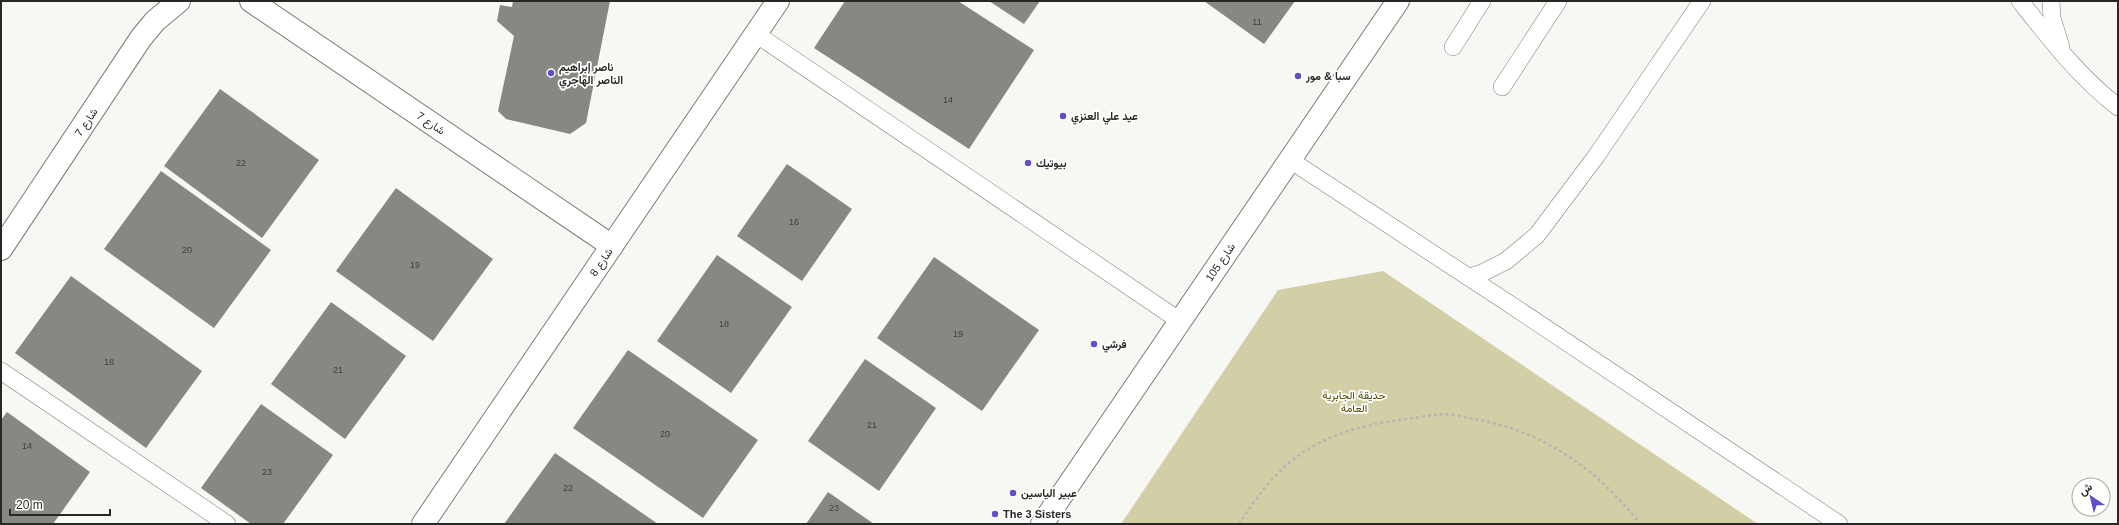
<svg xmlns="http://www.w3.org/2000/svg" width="2119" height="525" font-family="Helvetica,Vazirmatn,sans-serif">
<rect width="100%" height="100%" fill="#f7f7f3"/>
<path fill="#d2cfa6" d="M1383,271L1758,524H1121L1278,290Z"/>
<g fill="#878783">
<path d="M513,1H610L586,123L570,134L506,119L498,111L514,36L497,21L500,5L512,7Z"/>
<path d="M845,1H958L1034,50L969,149L814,48Z"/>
<path d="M989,1H1040L1024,24Z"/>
<path d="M1204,1H1295L1264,44Z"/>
<path d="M220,89L319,160L262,238L164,166Z"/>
<path d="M787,164L852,209L802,281L737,236Z"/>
<path d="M161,171L271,250L214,328L104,249Z"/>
<path d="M396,188L493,259L433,341L336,271Z"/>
<path d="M717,255L792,307L731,393L657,341Z"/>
<path d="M934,257L1039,330L982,411L877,338Z"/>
<path d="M71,276L202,371L146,448L15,353Z"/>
<path d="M331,302L406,356L345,439L271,384Z"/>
<path d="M628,350L758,440L703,518L573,428Z"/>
<path d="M865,359L936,408L879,491L808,441Z"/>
<path d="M261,404L333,455L283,524H251L201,488Z"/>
<path d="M7,412L90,472L53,524H1V420Z"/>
<path d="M555,453L658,524H504Z"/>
<path d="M828,492L874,524H806Z"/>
</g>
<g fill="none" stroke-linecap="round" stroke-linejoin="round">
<defs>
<g id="service">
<path d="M2020,1C2050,39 2079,77 2118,107"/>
<path d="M2051,1L2052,18L2061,47"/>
<path d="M756,34L1180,321"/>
<path d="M1453,47L1482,1"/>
<path d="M1502,87L1558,1"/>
<path d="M1290,160L1505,301L1839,524"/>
<path d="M1469,277L1482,273L1506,261L1537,235L1597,155L1702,1"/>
<path d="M1,371L227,524"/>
</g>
<g id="minor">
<path d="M251,1L612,246"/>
<path d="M1,249L141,38L155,21L179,1"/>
<path d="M423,524L778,1"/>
<path d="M1042,524L1398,1"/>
</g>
</defs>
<use href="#service" stroke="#7d7d7a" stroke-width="18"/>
<use href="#minor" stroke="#7d7d7a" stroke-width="24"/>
<path stroke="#b5b5b1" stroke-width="2.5" stroke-dasharray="3 3" stroke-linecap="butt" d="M1239,524C1257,496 1279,467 1308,449C1337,432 1368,424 1400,420C1415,418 1430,415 1445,414C1455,414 1466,418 1475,419C1545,432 1597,469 1640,524"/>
<use href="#service" stroke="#fff" stroke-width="17"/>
<use href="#minor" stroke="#fff" stroke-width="22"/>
</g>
<g fill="#6050c8" stroke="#fffffe" stroke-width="1.5">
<circle cx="551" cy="73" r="4"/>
<circle cx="1298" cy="76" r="4"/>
<circle cx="1063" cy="116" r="4"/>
<circle cx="1028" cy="163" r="4"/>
<circle cx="1094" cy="344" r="4"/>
<circle cx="1013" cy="493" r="4"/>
<circle cx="995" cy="514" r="4"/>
</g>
<g text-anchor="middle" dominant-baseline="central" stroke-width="3.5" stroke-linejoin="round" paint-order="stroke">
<g font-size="9" fill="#3f3f3c">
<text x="1257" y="22">11</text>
<text x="948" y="100">14</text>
<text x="241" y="163">22</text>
<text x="794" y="222">16</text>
<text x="187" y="250">20</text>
<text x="415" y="265">19</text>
<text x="724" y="324">18</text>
<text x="958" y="334">19</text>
<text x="109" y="362">18</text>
<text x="338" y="370">21</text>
<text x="872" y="425">21</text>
<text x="665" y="434">20</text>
<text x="27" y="446">14</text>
<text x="267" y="472">23</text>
<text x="568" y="488">22</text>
<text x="834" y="508">23</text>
</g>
<g font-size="11" font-weight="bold" fill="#272725" stroke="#fffffe" text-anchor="start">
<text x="559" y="67">ناصر إبراهيم<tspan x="559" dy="13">الناصر الهاجري</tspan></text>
<text x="1306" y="76">سبا &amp; مور</text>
<text x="1071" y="116">عيد علي العنزي</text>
<text x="1036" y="163">بيوتيك</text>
<text x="1102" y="344">فرشي</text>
<text x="1021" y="493">عبير الياسين</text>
<text x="1003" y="514">The 3 Sisters</text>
</g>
<g font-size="11" fill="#272725" stroke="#fffffe">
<text transform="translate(86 122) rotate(-56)">شارع 7</text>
<text transform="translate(431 123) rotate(34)">شارع 7</text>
<text transform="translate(601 262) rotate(-56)">شارع 8</text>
<text transform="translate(1220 262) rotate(-56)">شارع 105</text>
</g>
<g font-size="11" fill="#514b04" stroke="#fffffe">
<text x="1354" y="395">حديقة الجابرية<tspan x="1354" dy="13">العامة</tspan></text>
</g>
</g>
<rect width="2119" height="525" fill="none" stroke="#272725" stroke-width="4"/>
<g transform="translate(2091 497) rotate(325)"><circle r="19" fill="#fffffe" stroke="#a9a9a7"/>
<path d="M0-3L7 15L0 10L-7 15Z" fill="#6050c8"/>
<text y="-6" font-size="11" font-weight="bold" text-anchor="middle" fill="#272725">ش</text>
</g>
<path d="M10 509v6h100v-6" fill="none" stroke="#272725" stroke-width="2"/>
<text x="16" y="509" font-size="12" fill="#272725" stroke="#fffffe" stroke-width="3" paint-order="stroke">20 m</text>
</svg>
